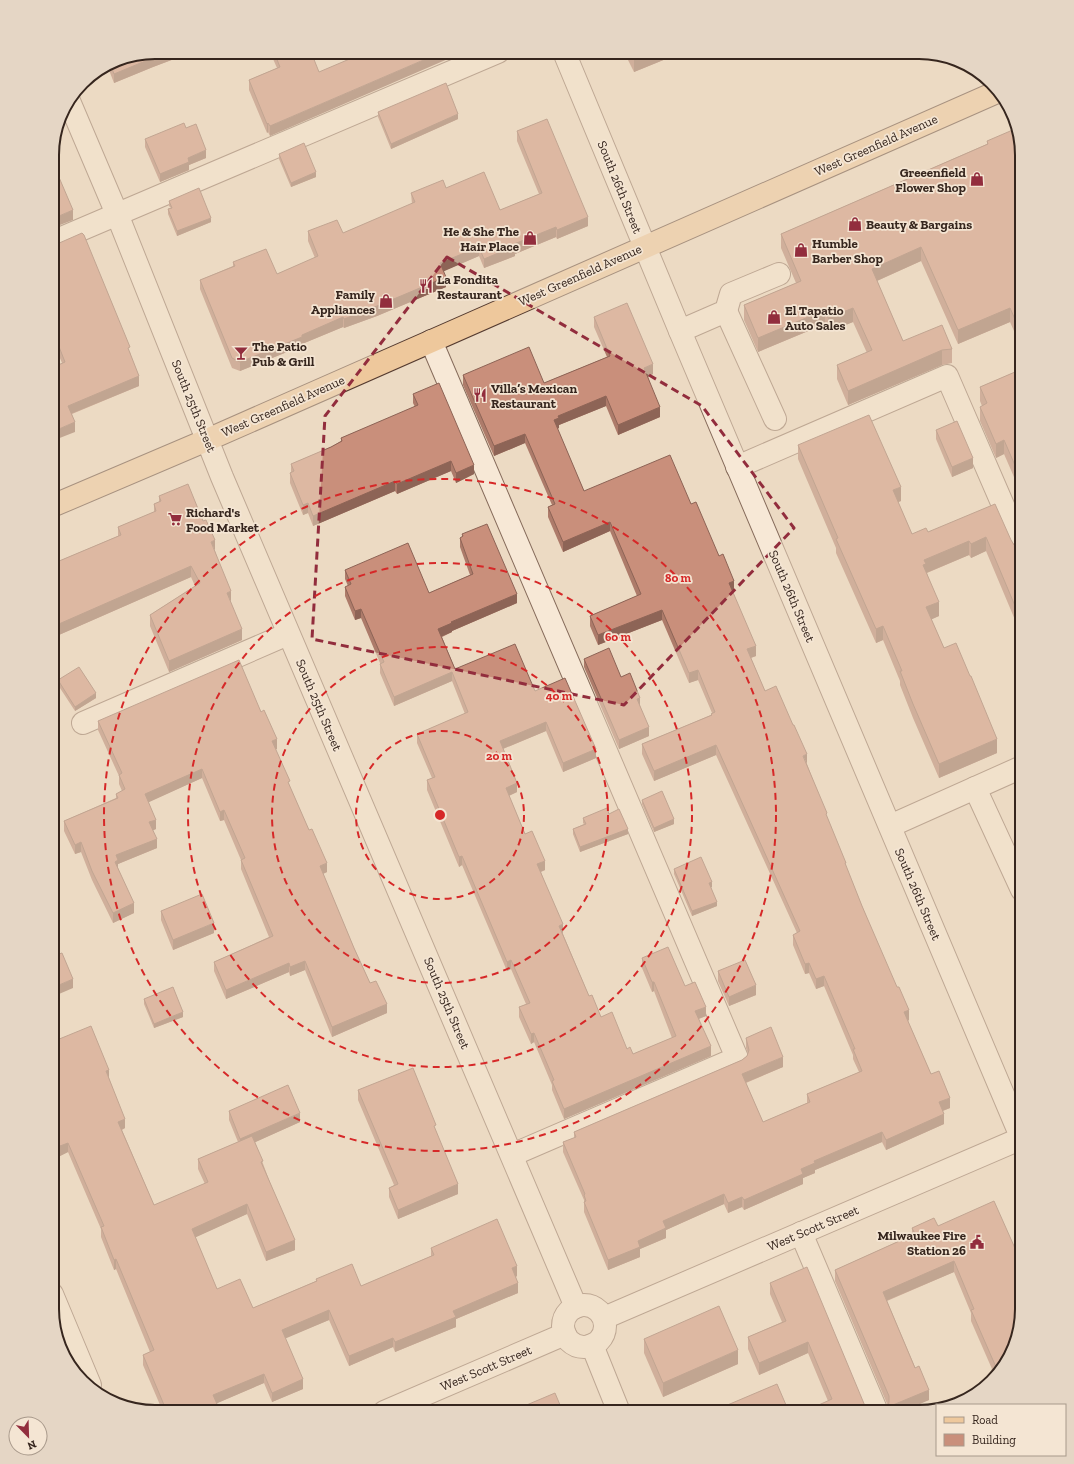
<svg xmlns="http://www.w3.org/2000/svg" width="1074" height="1464" font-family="'Zilla Slab',serif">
<rect width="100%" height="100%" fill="#ecdac3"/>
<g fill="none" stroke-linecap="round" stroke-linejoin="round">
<defs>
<g id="minor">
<path d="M564,52L680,331L1022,1139"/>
<path d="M69,101L117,214L222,477L576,1307"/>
<path d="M52,242L498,52"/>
<path d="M726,311L775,419"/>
<path d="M680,331L726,311L731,294L779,274"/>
<path d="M431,341L737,1058L512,1155"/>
<path d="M737,467L947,376L1022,549"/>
<path d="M83,723L288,634"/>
<path d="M975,788L1022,890"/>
<path d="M890,826L1022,767"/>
<path d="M801,1233L877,1412"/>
<path d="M52,1294L90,1385"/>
<circle cx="584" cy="1326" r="21"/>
<path d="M604,1318L1022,1138"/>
<path d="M592,1345L619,1412"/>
<path d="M384,1412L565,1334"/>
</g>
<path id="major" d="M52,506L207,440L997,92"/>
</defs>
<use href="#minor" stroke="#866b5b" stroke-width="24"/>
<use href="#major" stroke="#543a2f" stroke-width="24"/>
<use href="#minor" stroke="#f7e8d6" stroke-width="22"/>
<use href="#major" stroke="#eec89c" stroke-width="22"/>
</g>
<g fill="#ad7b6a">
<path d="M155,52H198L191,55L190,53L153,67L114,83L107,65L116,60Z"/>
<path d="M270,52H311L270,136L268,132L267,133L249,90V80L277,68Z"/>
<path d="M624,52H683L634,72Z"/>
<path d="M378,112L458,119L391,149L378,117Z"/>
<path d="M517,131L588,226L557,239L556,237L515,254V256L484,268L479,256L443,271L446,287L377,316L344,328L343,327L302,344V346L240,371L232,368L200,289V280L233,266V262L277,274L315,258L308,241V231L343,233L412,204L411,193L446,188L500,210L539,194L517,141Z"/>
<path d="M145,139L206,158L189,165V170L160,182L145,147Z"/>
<path d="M987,141L1022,155V349L1010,322L958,344L921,261L877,281L903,341L952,349V363L942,365L848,405L837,379V365L867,353L853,322L828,332L825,324L758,352L744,320V305L796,283L781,248V234L987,144Z"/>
<path d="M279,154L316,177L291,187L279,159Z"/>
<path d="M169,201L211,222L177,236L168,214V209L171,208L169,206Z"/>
<path d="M52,245L130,352L139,386L72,414L75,432L54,375V367L62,363L52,339Z"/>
<path d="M594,317L653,374L648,377L660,417L618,435L606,406L559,425V428L557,429L584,491L691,504L719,556L734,591L733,592L756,656L751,658L765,691L807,764L846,867L909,1020L908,1021L931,1074L950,1108L943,1111L944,1124L886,1150L882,1142L815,1170V1173L803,1178V1184L744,1210L742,1207L728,1213L724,1204L666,1230V1238L640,1249V1257L608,1270L584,1212V1200L563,1152V1142L574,1138V1132L742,1060L747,1056L748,1054L746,1048V1038L783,1067L746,1083L763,1122L807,1103V1094L859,1072L853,1059V1055L824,986L816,989L809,973L805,974L793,945V935L797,933L716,755L654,781L642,754V744L711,715V714L712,713L698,680L689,683L662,620L598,645L590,626V616L637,596L610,531L563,552L548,517V507L552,505L525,443L494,456L463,385V375L544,383L607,357L594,327Z"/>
<path d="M1022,369L1017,484L1004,454L996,458L980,421V407L982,406L980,401V387Z"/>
<path d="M413,394L474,474L456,483L451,471L397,494L395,491L313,526L308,513L303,515L290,483V473L291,472V464L331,447L341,441V438L415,407L413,403Z"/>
<path d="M936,430L973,468L952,477L936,439Z"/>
<path d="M798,445L901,501L898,502L912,534L928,532L1011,540L1022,555L1018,627L986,551L971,558L969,555L927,573L939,616L931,619L944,648L997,753L939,778L913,718L900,685V681L883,640L876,643L836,553V548L798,459Z"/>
<path d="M159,496L215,551L242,640L169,672L150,626V615L195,586L191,577L52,638V564L118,536V527L154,512V504L159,502Z"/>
<path d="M462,534L517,603L452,631V632L442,637L455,669L535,691L596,758L563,772L546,731L503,749L517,792L509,796L525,834L545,870L541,872L563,934L589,996L601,1017L627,1049L633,1054L672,1038L654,991L652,992L642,968V958L685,986L706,1016L699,1019L711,1056L564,1119L552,1090V1085L534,1042L531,1044L519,1017V1007L526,1004L511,969L507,971L462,865L459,867L427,790V780L432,778L417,743V734L465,714L452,681L394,706L380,673V663L361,618L355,620L345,596V587L348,586L345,579V570L429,593L470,575L460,547V538L462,537Z"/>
<path d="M584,659L621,677L640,706L649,736L619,749L584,667Z"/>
<path d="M58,680L96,698L75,711L58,685Z"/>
<path d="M98,721L277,749H275L290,787L327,872L323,874L354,948L370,983L387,1013L332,1037L305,970L290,976L289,972L226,999L214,971V962L269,937L241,869V860L224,820L220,821L202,778L148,802L156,829L153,830L157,848L118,864V868L134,913L113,923L92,880L81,852L75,854L64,831V821L116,798V794L122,791L119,784V776L98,730Z"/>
<path d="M642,800L674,824L654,832L642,804Z"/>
<path d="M609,814L628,834L580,852L573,834V829L584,824L583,823V818Z"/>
<path d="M674,869L712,887H711L717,906L692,916L674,874Z"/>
<path d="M161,911L214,933L173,950L161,920Z"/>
<path d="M718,971L756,995L729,1006L718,981Z"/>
<path d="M144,999L183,1017L154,1028L144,1004Z"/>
<path d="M52,1042L109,1078L125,1128L122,1130L154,1205L205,1184L198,1169V1159L238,1142L229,1120V1111L300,1122L255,1142L295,1250L266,1261L247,1214L195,1237L217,1289L253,1308L316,1281V1279L361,1286L431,1256V1248L517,1276L516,1277L518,1293L456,1319V1327L395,1352L393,1347L349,1366L329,1320L285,1338L303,1389L272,1402L264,1383L217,1403V1412H163L143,1365V1355L150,1352L116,1269L114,1270L101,1237V1229L68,1152L60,1156L52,1136V1118L56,1116L52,1106Z"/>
<path d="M358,1090L436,1131L458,1194L398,1219L389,1197V1188L394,1185L358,1100Z"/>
<path d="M938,1226L1008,1361L992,1377V1369L971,1321V1313L954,1272L887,1301L929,1400L888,1412V1406L835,1281V1270L912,1235V1228Z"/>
<path d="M770,1283L865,1406L828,1401L808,1353L759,1375L748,1349V1337L782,1322L770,1294Z"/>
<path d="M644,1339L738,1364L663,1397L644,1353Z"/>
</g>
<g fill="#8d6456">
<path d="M167,52H190V53L153,67L114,83V74Z"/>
<path d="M191,52H198L191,55Z"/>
<path d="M442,52H464L270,136V126Z"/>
<path d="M639,52H683L634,72V54Z"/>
<path d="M458,114V119L391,149V144Z"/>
<path d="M268,123V132L267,133V124Z"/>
<path d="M206,150V158L189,165V170L160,182V174L188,158Z"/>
<path d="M316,172V177L291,187V183Z"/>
<path d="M73,210V220L52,228V219Z"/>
<path d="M588,217V226L557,239V230Z"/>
<path d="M211,218V222L177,236V231Z"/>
<path d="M556,227V237L515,254V256L484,268V259L514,244Z"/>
<path d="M479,247V256L440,273V263Z"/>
<path d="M921,247V261L872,283V269Z"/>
<path d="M446,277V287L377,316L344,328V319Z"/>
<path d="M853,308V322L828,332V318Z"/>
<path d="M1010,308V322L958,344V330Z"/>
<path d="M825,310V324L758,352V338Z"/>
<path d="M343,317V327L302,344V346L240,371V362Z"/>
<path d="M942,350V365L848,405V391Z"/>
<path d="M653,364V374L644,378V368Z"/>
<path d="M139,376V386L68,415V406Z"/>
<path d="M606,396V406L559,425V428L554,430V420L558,416Z"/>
<path d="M660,407V417L618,435V425Z"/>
<path d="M75,422V432L52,441V432Z"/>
<path d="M525,434V443L494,456V446Z"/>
<path d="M1004,440V454L996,458V444Z"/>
<path d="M973,458V468L952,477V467Z"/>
<path d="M451,461V471L397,494V484Z"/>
<path d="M474,465V474L456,483V473Z"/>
<path d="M1022,468V482L1017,484V470Z"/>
<path d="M395,481V491L313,526V516Z"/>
<path d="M901,487V501L893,504V490Z"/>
<path d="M308,503V513L303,515V505Z"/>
<path d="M610,522V531L563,552V542Z"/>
<path d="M986,537V551L971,558V544Z"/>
<path d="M215,540V551L211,542Z"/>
<path d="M969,541V555L926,573L923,565L924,560Z"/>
<path d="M191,566V577L52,638V627Z"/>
<path d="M734,581V591L729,593V583Z"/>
<path d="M231,591V602L227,593Z"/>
<path d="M517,594V603L452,631V632L438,638V629L451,622Z"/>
<path d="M939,602V616L926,622V607Z"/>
<path d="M361,609V618L355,620V611Z"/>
<path d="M662,610V620L598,645V635Z"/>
<path d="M1022,612V626L1018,627V613Z"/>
<path d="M883,626V640L876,643V629Z"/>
<path d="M242,629V640L169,672V661Z"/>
<path d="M756,646V656L747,659V649Z"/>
<path d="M698,670V680L689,683V673Z"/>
<path d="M452,672V681L394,706V697Z"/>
<path d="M96,693V698L75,711V707Z"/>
<path d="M640,698V706L637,707V699Z"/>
<path d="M546,722V731L500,750V741Z"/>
<path d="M649,727V736L619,749V740Z"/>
<path d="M277,739V749L272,751V741Z"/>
<path d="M997,739V753L939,778V764Z"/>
<path d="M716,745V755L654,781V771Z"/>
<path d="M596,749V758L563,772V763Z"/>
<path d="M807,754V764L803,756Z"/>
<path d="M202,769V778L145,804V794Z"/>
<path d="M517,783V792L506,797V788Z"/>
<path d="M224,810V820L220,821V812Z"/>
<path d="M674,819V824L654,832V828Z"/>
<path d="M156,820V829L149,832V822Z"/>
<path d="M628,829V834L580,852V847Z"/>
<path d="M157,839V848L118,864V870L115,871L116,855Z"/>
<path d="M81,842V852L75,854V845Z"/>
<path d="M462,856V865L459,867V857Z"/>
<path d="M545,861V870L537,873V864Z"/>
<path d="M327,863V872L320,875V866Z"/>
<path d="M712,882V887L709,888V883Z"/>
<path d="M717,902V906L692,916V911Z"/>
<path d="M134,903V913L113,923V913Z"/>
<path d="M214,923V933L173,950V940Z"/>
<path d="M563,924V934L559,926Z"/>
<path d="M511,960V969L507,971V962Z"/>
<path d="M305,961V970L290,976V967Z"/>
<path d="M289,963V972L226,999V990Z"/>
<path d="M809,963V973L805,974V964Z"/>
<path d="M824,976V986L816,989V979Z"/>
<path d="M73,979V988L52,997V988Z"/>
<path d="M652,982H654V991L652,992Z"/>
<path d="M756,985V995L729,1006V997Z"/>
<path d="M387,1004V1013L332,1037V1027Z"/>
<path d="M706,1007V1016L695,1020V1011Z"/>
<path d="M909,1010V1020L904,1022V1012Z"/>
<path d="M183,1012V1017L154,1028V1024Z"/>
<path d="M534,1033V1042L531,1044V1034Z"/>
<path d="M711,1046V1056L564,1119V1109Z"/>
<path d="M783,1057V1067L742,1084V1074Z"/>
<path d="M109,1070V1079L106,1071Z"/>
<path d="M950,1098V1108L939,1112V1102Z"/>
<path d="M300,1113V1122L240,1149V1139Z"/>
<path d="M944,1114V1124L886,1150V1140Z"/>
<path d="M125,1119V1128L118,1131V1122Z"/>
<path d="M882,1132V1142L815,1170V1173L803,1178V1184L744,1210V1200L801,1169L814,1161Z"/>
<path d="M68,1143V1152L60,1156V1146Z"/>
<path d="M458,1184V1194L398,1219V1210Z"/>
<path d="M724,1194V1204L666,1230V1238L640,1249V1257L608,1270V1260L638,1241L663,1221Z"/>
<path d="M742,1197V1207L728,1213V1203Z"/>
<path d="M247,1204V1214L192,1239V1229Z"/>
<path d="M295,1240V1250L266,1261V1252Z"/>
<path d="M116,1259V1269L114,1270V1260Z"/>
<path d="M954,1261V1272L883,1302V1292Z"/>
<path d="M517,1266V1276L512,1278V1268Z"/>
<path d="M518,1283V1293L456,1319V1327L395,1352V1342L453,1311Z"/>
<path d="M329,1310V1320L282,1340V1330Z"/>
<path d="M393,1338V1347L349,1366V1356Z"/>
<path d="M808,1342V1353L759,1375V1363Z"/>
<path d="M738,1350V1364L663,1397V1383Z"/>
<path d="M264,1374V1383L213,1405V1395Z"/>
<path d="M303,1379V1389L272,1402V1393Z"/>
<path d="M929,1390V1400L902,1412H888V1407Z"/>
<path d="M217,1404V1412H199Z"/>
</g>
<g fill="#c98f7b" stroke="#8d6456">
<path d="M155,52H167L114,74L110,63L116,60Z"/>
<path d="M274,52H311L319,72L366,52H442L270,126L268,123L267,124L249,80L280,67Z"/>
<path d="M633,52H639L634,54Z"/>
<path d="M446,83L458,114L391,144L378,112Z"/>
<path d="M547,119L588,217L557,230L556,227L514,244L515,246L484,259L479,247L440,263L446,277L377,306L344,319L343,317L302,335V337L240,362L232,358L200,280L235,266L233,262L266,249L277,274L318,256L308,231L337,220L343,233L415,202L411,193L443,180L446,188L484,172L500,210L542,193L517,131Z"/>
<path d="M184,123L186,128L196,124L206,150L188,158L189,162L160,174L145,139Z"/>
<path d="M1015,129L1022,155V335L1010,308L958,330L921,247L872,269L903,341L942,325L952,349L942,350L848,391L837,365L872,350L853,308L828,318L825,310L758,338L744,305L801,281L781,234L988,144L987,141Z"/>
<path d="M304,143L316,172L291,183L279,154Z"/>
<path d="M52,161L73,210L52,219Z"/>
<path d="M199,188L211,218L177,231L168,209L172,208L169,201Z"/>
<path d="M82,233L84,235L130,347L128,348L139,376L68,406L75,422L52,432V376L57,374L54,367L65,362L52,329V245L57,244Z"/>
<path d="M627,303L653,364L644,368L660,407L618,425L606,396L558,416L559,418L554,420L584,491L670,455L691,504L696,502L719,556L723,554L734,581L729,583L756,646L747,649L765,691L776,686L793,725H794L807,754L803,756L827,813L826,814L846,863H845L862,906L897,987H899L909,1010L904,1012L931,1074L939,1071L950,1098L939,1102L944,1114L886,1140L882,1132L814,1161L815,1163L801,1169L803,1174L744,1200L742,1197L728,1203L724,1194L663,1221L666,1228L638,1241L640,1247L608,1260L584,1202L586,1201L584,1195L585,1194L563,1142L576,1137L574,1132L742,1060L747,1056L749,1050L746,1038L771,1027L783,1057L742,1074L763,1122L810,1102L807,1094L862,1071L853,1049H855L824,976L816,979L809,963L805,964L793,935L800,931L716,745L654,771L642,744L712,715L711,714L715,712L698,670L689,673L662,610L598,635L590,616L641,594L610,522L563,542L548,507L555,504L525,434L494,446L463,375L529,347L544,383L610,356L594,317Z"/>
<path d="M1022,369V468L1017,470L1004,440L996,444L980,407L987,403L980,387Z"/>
<path d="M439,383L474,465L456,473L451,461L397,484L395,481L313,516L308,503L303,505L290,473L294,471L291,464L331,447L342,441L341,438L418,405L413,394Z"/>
<path d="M869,415L901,487L893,490L912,534L926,528L928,532L995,504L1011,540L1014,545L1018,546L1022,555V612L1018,613L986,537L971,544L969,541L924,560L926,564L923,565L939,602L926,607L944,648L956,643L970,676H971L997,739L939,764L913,704L900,671H902L883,626L876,629L836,539L838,538L798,445Z"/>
<path d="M957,421L973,458L952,467L936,430Z"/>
<path d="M188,484L203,521L206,520L215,540L211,542L231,591L227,593L242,629L169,661L150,615L200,583L191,566L52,627V564L121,535L118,527L156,511L154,504L161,501L159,496Z"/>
<path d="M487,524L517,594L451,622L452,623L438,629L455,669L515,644L535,691L565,678L596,749L563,763L546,722L500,741L517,783L506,788L525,834L532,831L545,861L537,864L563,924L559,926L589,996L592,995L601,1017L612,1012L627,1049L630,1047L633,1054L676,1036L654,982H652L642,958L668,947L685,986L695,982L706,1007L695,1011L711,1046L564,1109L552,1081L554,1080L534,1033L531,1034L519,1007L530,1003L511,960L507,962L462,856L459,857L427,780L435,777L417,734L468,712L452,672L394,697L380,664L384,662L361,609L355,611L345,587L351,584L345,570L408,543L429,593L473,574L460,538L463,536L462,534Z"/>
<path d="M609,648L621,677L630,673L640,698L637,699L649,727L619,740L584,659Z"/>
<path d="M239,660L261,712L264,710L277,739L272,741L290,781L288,782L309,830L312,829L327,863L320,866L354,948L370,983L376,981L387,1004L332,1027L305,961L290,967L289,963L226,990L214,962L273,936L241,860L245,858L224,810L220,812L202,769L145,794L156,820L149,822L157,839L116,855L118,860L115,862L134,903L113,913L92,871L81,842L75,845L64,821L118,798L116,794L125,789L119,775L122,773L98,721Z"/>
<path d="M79,667L96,693L75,707L58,680Z"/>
<path d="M662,791L674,819L654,828L642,800Z"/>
<path d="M607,808L609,814L619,809L628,829L580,847L573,829L586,824L583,818Z"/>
<path d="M701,857L712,882L709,883L717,902L692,911L674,869Z"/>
<path d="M202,894L214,923L173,940L161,911Z"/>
<path d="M52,938L59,954L62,953L73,979L52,988Z"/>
<path d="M745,960L756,985L729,997L718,971Z"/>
<path d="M173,987L183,1012L154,1024L144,999Z"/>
<path d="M91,1026L109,1070L106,1071L125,1119L118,1122L154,1205L208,1182L198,1159L252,1136L263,1161L261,1162L295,1240L266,1252L247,1204L192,1229L217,1289L240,1279L253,1308L317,1281L316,1279L352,1264L361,1286L434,1255L431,1248L497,1219L517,1266L512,1268L518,1283L453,1311L456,1317L395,1342L393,1338L349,1356L329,1310L282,1330L303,1379L272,1393L264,1374L213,1395L217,1404L199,1412H167L143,1355L154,1350L116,1259L114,1260L101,1227L104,1226L68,1143L60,1146L52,1126V1118L59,1115L52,1097V1042Z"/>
<path d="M413,1068L436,1125L434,1126L458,1184L398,1210L389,1188L398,1184L358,1090Z"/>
<path d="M288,1085L300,1113L240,1139L229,1111Z"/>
<path d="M994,1201L1022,1264V1310L1008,1361L994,1375L992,1369L996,1367L971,1310L974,1309L954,1261L883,1292L915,1368L919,1366L929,1390L888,1407L889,1402V1396L835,1270L915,1234L912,1228L934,1218L938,1226Z"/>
<path d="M807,1267L865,1406L869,1410L873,1412H803L832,1399L808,1342L759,1363L748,1337L786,1321L770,1283Z"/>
<path d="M719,1306L738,1350L663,1383L644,1339Z"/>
<path d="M777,1384L789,1412H711Z"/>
<path d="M555,1393L563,1412H510Z"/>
</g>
<path d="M0 0H1074V1464H0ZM447,257L702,406L794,528L624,705L312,639L325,416Z" fill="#ecdac3" fill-opacity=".55" fill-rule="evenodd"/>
<path fill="none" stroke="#922d3d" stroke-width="3" stroke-dasharray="8 5" stroke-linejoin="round" d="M447,257L702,406L794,528L624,705L312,639L325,416Z"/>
<g fill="none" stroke="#d62828" stroke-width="2" stroke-dasharray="7 5">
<circle cx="440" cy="815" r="84"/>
<circle cx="440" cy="815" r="168"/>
<circle cx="440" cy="815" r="252"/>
<circle cx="440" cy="815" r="336"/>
</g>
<defs>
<symbol id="shop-bare" viewBox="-9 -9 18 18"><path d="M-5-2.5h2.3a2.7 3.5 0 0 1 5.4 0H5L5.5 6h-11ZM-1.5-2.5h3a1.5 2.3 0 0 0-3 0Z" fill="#922d3d" stroke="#f4e5d3" stroke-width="2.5" paint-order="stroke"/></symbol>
<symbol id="restaurant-bare" viewBox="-9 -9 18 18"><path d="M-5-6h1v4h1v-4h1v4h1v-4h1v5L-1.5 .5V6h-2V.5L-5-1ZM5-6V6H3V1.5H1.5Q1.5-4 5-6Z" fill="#922d3d" stroke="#f4e5d3" stroke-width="2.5" paint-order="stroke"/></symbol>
<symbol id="bar-bare" viewBox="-9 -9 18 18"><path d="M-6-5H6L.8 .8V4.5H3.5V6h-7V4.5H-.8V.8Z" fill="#922d3d" stroke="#f4e5d3" stroke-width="2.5" paint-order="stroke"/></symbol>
<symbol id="supermarket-bare" viewBox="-9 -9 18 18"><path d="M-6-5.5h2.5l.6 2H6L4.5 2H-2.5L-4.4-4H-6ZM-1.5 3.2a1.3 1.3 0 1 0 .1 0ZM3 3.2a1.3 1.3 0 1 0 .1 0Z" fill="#922d3d" stroke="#f4e5d3" stroke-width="2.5" paint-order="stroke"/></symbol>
<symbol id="civic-bare" viewBox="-9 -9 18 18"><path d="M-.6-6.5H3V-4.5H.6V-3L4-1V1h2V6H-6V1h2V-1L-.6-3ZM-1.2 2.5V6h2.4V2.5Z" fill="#922d3d" stroke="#f4e5d3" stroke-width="2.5" paint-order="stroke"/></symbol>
</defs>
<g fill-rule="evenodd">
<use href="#shop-bare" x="967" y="169" width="20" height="20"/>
<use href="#shop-bare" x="845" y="214" width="20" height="20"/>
<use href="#shop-bare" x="520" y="228" width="20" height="20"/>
<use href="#shop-bare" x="791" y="240" width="20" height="20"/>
<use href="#restaurant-bare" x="416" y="276" width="20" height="20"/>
<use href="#shop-bare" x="376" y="291" width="20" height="20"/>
<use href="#shop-bare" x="764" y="307" width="20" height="20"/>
<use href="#bar-bare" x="231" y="343" width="20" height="20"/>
<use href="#restaurant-bare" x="470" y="385" width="20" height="20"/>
<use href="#supermarket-bare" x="165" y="509" width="20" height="20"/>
<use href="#civic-bare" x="967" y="1232" width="20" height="20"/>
</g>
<g text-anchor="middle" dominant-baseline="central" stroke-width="3.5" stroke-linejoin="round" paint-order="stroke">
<g font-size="13" fill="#36261e" stroke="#f4e5d3">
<text transform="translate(876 145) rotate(-24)">West Greenfield Avenue</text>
<text transform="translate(620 187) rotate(68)">South 26th Street</text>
<text transform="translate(580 275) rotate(-24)">West Greenfield Avenue</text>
<text transform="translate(194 406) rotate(68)">South 25th Street</text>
<text transform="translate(283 406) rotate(-24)">West Greenfield Avenue</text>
<text transform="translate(792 596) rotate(67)">South 26th Street</text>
<text transform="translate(319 705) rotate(67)">South 25th Street</text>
<text transform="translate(918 894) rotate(67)">South 26th Street</text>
<text transform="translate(447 1003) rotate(67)">South 25th Street</text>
<text transform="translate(813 1228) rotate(-23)">West Scott Street</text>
<text transform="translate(486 1368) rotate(-23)">West Scott Street</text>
</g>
<g font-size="13" font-weight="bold" fill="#36261e" stroke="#f4e5d3" text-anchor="start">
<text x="966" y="172" text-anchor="end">Greeenfield<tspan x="966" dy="15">Flower Shop</tspan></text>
<text x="866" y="224">Beauty &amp; Bargains</text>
<text x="519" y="231" text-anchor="end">He &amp; She The<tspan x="519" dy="15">Hair Place</tspan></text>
<text x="812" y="243">Humble<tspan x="812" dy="15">Barber Shop</tspan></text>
<text x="437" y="279">La Fondita<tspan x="437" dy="15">Restaurant</tspan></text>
<text x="375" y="294" text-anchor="end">Family<tspan x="375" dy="15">Appliances</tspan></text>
<text x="785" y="310">El Tapatio<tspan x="785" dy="15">Auto Sales</tspan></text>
<text x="252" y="346">The Patio<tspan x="252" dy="15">Pub &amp; Grill</tspan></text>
<text x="491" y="388">Villa’s Mexican<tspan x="491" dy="15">Restaurant</tspan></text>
<text x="186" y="512">Richard's<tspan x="186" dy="15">Food Market</tspan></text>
<text x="966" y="1235" text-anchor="end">Milwaukee Fire<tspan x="966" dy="15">Station 26</tspan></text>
</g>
</g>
<path d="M0 0H1074V1464H0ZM155 59H919A96 96 0 0 1 1015 155V1309A96 96 0 0 1 919 1405H155A96 96 0 0 1 59 1309V155A96 96 0 0 1 155 59Z" fill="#e5d6c5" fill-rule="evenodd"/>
<path fill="none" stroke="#36261e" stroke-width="2" d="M155 59H919A96 96 0 0 1 1015 155V1309A96 96 0 0 1 919 1405H155A96 96 0 0 1 59 1309V155A96 96 0 0 1 155 59Z"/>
<circle cx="440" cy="815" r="6" fill="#d62828" stroke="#f4e5d3" stroke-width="2"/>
<g font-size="12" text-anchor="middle" font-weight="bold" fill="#d62828" stroke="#f4e5d3" stroke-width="3.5" stroke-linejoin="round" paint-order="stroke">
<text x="678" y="582">80 m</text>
<text x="618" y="641">60 m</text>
<text x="559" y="700">40 m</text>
<text x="499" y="760">20 m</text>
</g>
<rect x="936" y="1404" width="130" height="52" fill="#f4e5d3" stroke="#a8998b"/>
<rect x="944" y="1417" width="20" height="6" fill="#eec89c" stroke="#a8998b"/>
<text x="972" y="1424" font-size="12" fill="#36261e">Road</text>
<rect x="944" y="1434" width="20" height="12" fill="#c98f7b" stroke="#a8998b"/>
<text x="972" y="1444" font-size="12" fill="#36261e">Building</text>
<g transform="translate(28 1436) rotate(157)"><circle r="19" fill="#f4e5d3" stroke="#a8998b"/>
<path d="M0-3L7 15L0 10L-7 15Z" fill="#922d3d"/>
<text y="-6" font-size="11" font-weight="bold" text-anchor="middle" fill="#36261e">N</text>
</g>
</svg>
